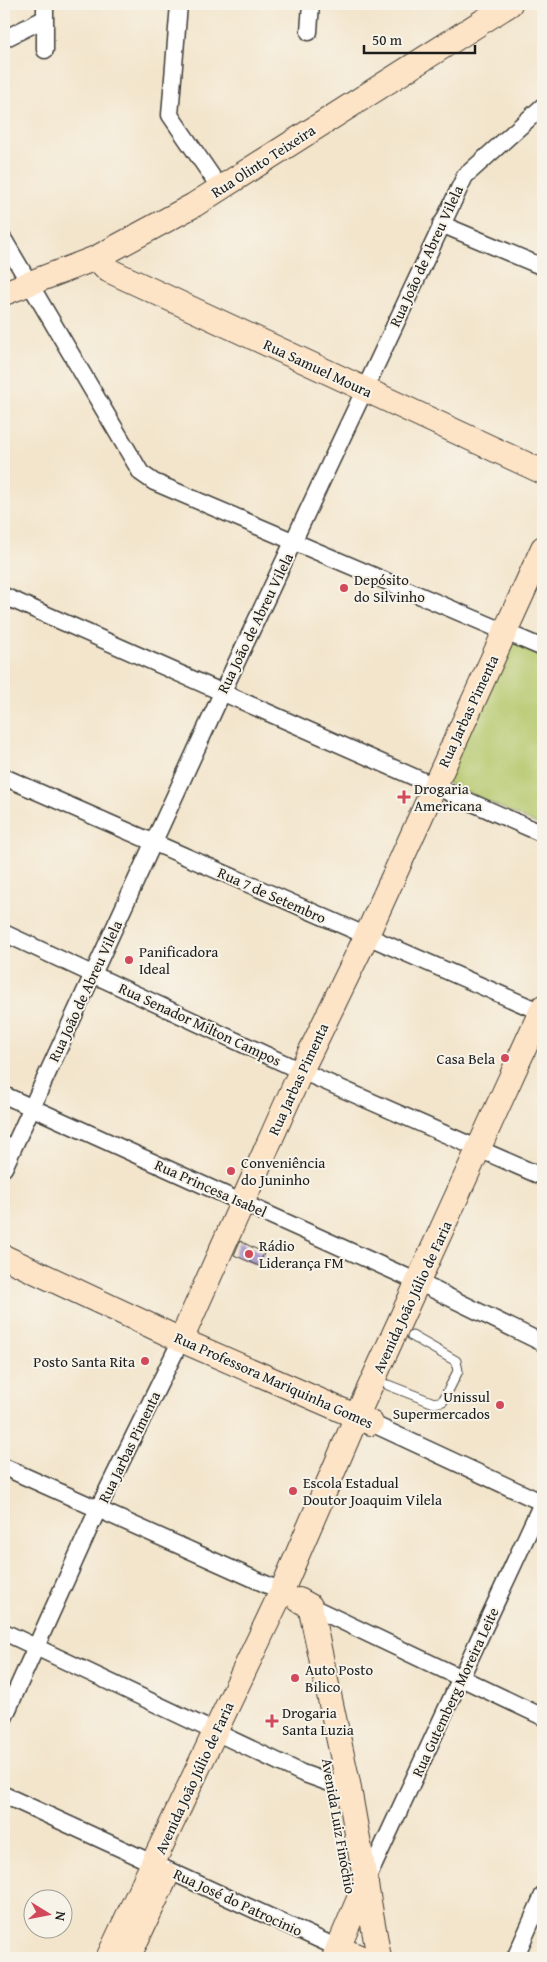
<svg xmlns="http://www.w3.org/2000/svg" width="547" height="1962" font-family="'Gentium Book Plus',serif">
<defs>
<pattern id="building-back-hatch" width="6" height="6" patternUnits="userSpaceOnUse" patternTransform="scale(1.25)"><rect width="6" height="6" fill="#aa9cd3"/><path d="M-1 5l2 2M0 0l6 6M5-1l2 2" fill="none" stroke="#8a7eaa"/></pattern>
</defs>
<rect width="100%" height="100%" fill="#f7f3e8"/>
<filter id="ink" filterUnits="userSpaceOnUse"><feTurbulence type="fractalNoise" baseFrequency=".02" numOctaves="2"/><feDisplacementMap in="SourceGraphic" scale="10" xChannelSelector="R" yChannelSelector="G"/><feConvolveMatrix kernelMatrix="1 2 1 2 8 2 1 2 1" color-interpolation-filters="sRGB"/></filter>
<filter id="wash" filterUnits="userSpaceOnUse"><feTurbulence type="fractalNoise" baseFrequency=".0096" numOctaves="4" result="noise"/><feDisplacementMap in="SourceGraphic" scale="20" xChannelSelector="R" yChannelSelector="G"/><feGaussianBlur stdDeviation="1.12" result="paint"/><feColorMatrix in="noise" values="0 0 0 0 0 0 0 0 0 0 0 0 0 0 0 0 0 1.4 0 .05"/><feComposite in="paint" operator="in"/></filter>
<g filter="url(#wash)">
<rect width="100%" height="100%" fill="#f3e5cc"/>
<path fill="#b3c76a" stroke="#687243" d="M508,637L543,653V827L439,779Z"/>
<g id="blocks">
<path fill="url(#building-back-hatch)" d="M240,1241L264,1253L259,1266L234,1255Z"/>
</g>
</g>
<g filter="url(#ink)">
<use href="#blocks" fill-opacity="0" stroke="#3c3a36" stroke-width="1"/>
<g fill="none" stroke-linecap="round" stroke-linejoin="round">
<defs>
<path id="lane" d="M388,1385L434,1403L443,1401L458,1371L456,1361L412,1336"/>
<g id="street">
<path d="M45,4V50"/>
<path d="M179,4L170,115L220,188"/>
<path d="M309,32L311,4"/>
<path d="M4,39L44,19"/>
<path d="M441,224L543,267"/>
<path d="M4,240L141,473L154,482L543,648"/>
<path d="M4,596L543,834"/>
<path d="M4,777L543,1013"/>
<path d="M4,933L290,1066L543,1177"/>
<path d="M4,1095L418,1282L543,1343"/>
<path d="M4,1168L223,691L465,176L543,106"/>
<path d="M371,1423L543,1503"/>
<path d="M4,1467L281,1591"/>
<path d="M310,1606L543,1717"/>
<path d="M4,1632L302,1773L327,1782L348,1783"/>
<path d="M4,1718L98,1509L181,1340"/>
<path d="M4,1795L338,1948"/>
<path d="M366,1882L543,1501"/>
<path d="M515,1958L543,1895"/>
</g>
<g id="secondary">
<path d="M96,258L108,270L543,472"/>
<path d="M4,293L96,258L194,205L510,4"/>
<path d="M4,1257L181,1340L371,1423"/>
<path d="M181,1340L301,1071L366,937L543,548"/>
<path d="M283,1588L363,1402L543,1007"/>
<path d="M299,1600L310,1606L348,1783L379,1958"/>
<path d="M338,1948L362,1958"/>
<path d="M108,1958L279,1597"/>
<path d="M128,1958L167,1875"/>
<path d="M334,1958L366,1882"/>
</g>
</defs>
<use href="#lane" stroke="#3c3a36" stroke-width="11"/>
<use href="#street" stroke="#3c3a36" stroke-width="19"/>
<use href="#secondary" stroke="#3c3a36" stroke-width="26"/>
<use href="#lane" stroke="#fff" stroke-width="9"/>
<use href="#street" stroke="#fff" stroke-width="16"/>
<use href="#secondary" stroke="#fee4c6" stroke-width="24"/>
</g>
</g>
<g fill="#d1495b" stroke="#f7f3e8" stroke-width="2">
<circle cx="344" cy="588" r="5"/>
<path d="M401.5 789.5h5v5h5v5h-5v5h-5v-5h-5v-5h5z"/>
<circle cx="129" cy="960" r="5"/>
<circle cx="505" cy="1058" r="5"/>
<circle cx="231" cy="1171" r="5"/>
<circle cx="249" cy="1254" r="5"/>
<circle cx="145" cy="1361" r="5"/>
<circle cx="500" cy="1405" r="5"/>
<circle cx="293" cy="1491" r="5"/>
<circle cx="295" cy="1678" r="5"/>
<path d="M269.5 1713.5h5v5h5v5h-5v5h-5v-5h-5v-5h5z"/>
</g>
<g text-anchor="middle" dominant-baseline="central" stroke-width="4" stroke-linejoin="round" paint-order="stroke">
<g font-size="15" fill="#1c1c1c" stroke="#f7f3e8">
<text transform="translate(263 161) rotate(-33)">Rua Olinto Teixeira</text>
<text transform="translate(426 256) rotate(-65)">Rua João de Abreu Vilela</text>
<text transform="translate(318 368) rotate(25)">Rua Samuel Moura</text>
<text transform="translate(255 623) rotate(-64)">Rua João de Abreu Vilela</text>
<text transform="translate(468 711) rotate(-65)">Rua Jarbas Pimenta</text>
<text transform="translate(272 895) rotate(24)">Rua 7 de Setembro</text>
<text transform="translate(85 991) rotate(-65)">Rua João de Abreu Vilela</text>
<text transform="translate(200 1024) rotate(25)">Rua Senador Milton Campos</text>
<text transform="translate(298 1079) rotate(-65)">Rua Jarbas Pimenta</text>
<text transform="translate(211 1188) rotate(24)">Rua Princesa Isabel</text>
<text transform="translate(412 1297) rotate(-65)">Avenida João Júlio de Faria</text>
<text transform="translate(274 1380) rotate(24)">Rua Professora Mariquinha Gomes</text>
<text transform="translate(129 1447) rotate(-64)">Rua Jarbas Pimenta</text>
<text transform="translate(455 1692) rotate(-65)">Rua Gutemberg Moreira Leite</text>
<text transform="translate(194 1778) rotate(-65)">Avenida João Júlio de Faria</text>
<text transform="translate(339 1826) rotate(80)">Avenida Luiz Finóchio</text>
<text transform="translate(238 1902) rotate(25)">Rua José do Patrocinio</text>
</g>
<g font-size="15" fill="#1c1c1c" stroke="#f7f3e8" text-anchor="start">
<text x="354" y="579">Depósito<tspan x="354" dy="17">do Silvinho</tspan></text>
<text x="414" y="788">Drogaria<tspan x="414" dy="17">Americana</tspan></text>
<text x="139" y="951">Panificadora<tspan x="139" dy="17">Ideal</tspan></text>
<text x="495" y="1058" text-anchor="end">Casa Bela</text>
<text x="241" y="1162">Conveniência<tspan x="241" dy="17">do Juninho</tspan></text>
<text x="259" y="1245">Rádio<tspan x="259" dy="17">Liderança FM</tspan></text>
<text x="135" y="1361" text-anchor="end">Posto Santa Rita</text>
<text x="490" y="1396" text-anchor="end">Unissul<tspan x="490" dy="17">Supermercados</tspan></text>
<text x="303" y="1482">Escola Estadual<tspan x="303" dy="17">Doutor Joaquim Vilela</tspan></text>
<text x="305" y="1669">Auto Posto<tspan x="305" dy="17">Bilico</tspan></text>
<text x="282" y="1712">Drogaria<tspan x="282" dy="17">Santa Luzia</tspan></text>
</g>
</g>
<rect width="547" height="1962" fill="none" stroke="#f7f3e8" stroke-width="20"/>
<g transform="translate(48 1914) rotate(100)"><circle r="24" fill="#f7f3e8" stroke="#9f9d96"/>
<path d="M0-4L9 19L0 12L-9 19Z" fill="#d1495b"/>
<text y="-8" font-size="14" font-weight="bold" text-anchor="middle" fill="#1c1c1c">N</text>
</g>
<path d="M364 45v8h111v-8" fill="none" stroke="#1c1c1c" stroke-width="2.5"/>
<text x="372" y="45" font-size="15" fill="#1c1c1c" stroke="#f7f3e8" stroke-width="4" paint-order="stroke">50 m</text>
</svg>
